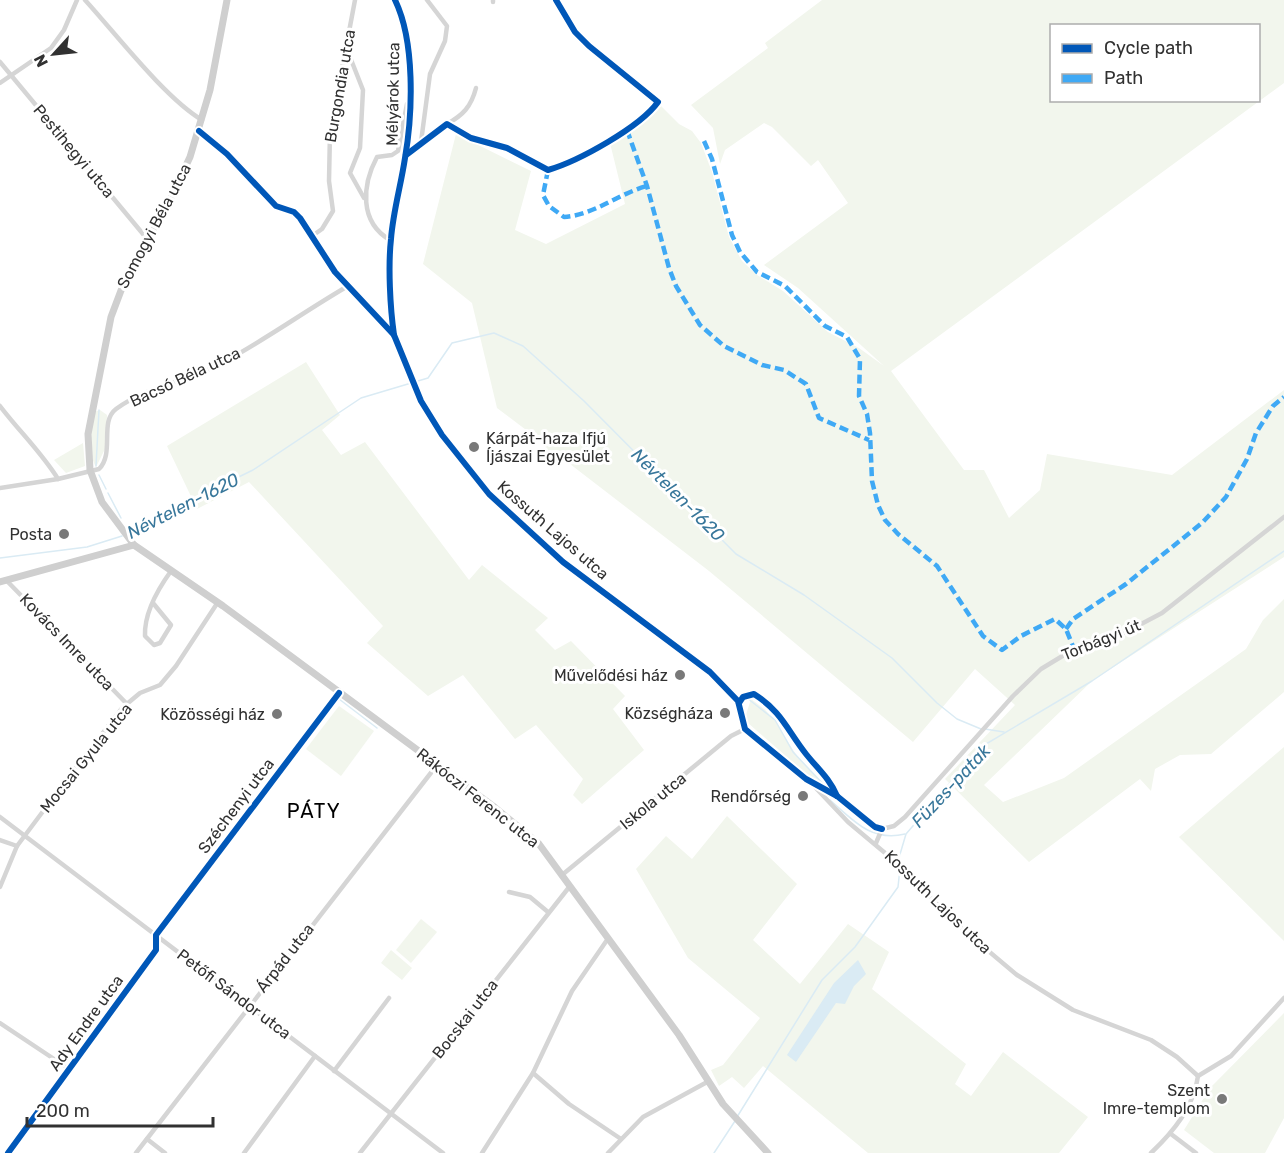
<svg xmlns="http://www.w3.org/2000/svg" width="1284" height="1153" font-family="Rubik,sans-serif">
<rect width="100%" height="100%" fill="#fff"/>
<g fill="#f2f6ed" fill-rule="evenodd">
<path d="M822,0H1284V83L891,371L964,470H984L1009,518L1040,490L1047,454L1172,475L1284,390V557L1092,681L984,785L1003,802L1064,778L1246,649L1263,620L1284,599V692L1211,754L1180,755L1155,769L1151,791L1140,779L1029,862L945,779L1015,705L975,669L913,742L709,571L557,454L554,460L543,452L546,445L497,408L472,303L423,264L456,134L531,171L515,230L546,244L625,204L610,143L637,127L661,106L679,124L692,131L701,143L712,172L729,237L742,261L757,275L783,291L828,332L859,348L884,366L798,288L764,265L848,203L818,160L811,166L772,127L764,123L725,150L720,164L713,128L691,105L768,48L765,43ZM1052,26H1258V100H1052Z"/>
<path d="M306,362L340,415L322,430L341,455L365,442L469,580L482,565L548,618L535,630L555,650L571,641L625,696L613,709L644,750L582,804L573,795L583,779L536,725L515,739L463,675L428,696L367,643L383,626L249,482L197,509L167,446Z"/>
<path d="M100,410L107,415L106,447L96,467C87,452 90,429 94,412Z"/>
<path d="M83,443L85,466L66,473L54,460Z"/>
<path d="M751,699C780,719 779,731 798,757C807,769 819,776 827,788L826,791L748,723L745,718Z"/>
<path d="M339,706L374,731L341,776L306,749Z"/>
<path d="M1284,747V941L1179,837Z"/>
<path d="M727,816L797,884L753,940L800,984L848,924L889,952L872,989L966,1064L955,1084L971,1096L1003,1052L1088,1117L1059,1153H868L763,1066L744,1088L732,1077L719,1086L711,1070L723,1065L760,1018L688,958L636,869L666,836L692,859Z"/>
<path d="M421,919L437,932L411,963L396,950Z"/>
<path d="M391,950L412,968L402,980L381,963Z"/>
<path d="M1284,1013V1118L1265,1153H1214L1184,1130L1210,1088Z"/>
</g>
<path fill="#daebf4" d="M858,960L866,974L854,986L845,1004L836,1003L796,1062L787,1055L834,983Z"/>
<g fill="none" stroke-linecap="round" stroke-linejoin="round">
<g stroke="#daebf4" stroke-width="1.5">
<path d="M96,466L99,410"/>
<path d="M99,475L106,489"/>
<path d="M108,493L121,518"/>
<path d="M128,531L253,470L361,398L428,378L452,343L494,333L523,346L584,401L736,554L804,595L892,658L937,703L957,719L981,729"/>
<path d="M0,558L87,547L122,536"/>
<path d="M747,698L775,720L793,752L823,784"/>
<path d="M339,699L377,728"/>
<path d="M985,729L1004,732"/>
<path d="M830,800C854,821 871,842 905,834"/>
<path d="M898,861L906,834L981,747L1092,681L1284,551"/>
<path d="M737,1117L822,980L855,947L898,887L900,868"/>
<path d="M714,1153L735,1121"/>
</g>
<g stroke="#d5d5d5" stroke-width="4.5">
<path d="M85,0C116,34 165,98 202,120"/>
<path d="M493,2V0"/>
<path d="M348,52L363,90L360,148L350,173L364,198"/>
<path d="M0,62L148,240"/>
<path d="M0,83L51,48L64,30L77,0"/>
<path d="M447,124C463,115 471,107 476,88"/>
<path d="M199,131L227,154L276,206L294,212L300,218L335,272L394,335L421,401L442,435L489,494L563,562L710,672L738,701L745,729L806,779L837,796L875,827L882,829"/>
<path d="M421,142L430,74L445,41L447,26L427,0"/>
<path d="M406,155L447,124L471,138L507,148L548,170C579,161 640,127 658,102L589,46L575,32L556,0"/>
<path d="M312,236L322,229L333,211L329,181L330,132L355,0"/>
<path d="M390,240C359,222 362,185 377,157L392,155L398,151L407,104"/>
<path d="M394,335C390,307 388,266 391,239C393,212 401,185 405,158C413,112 415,41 395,0"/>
<path d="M0,406C19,431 42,453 58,479"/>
<path d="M0,488L58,479L99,469C115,453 99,422 116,409C147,386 188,381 222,363C265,340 305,311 348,286"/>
<path d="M7,581L127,704"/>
<path d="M153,603L171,625L160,643L154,645L145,636C144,613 158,589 171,571"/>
<path d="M739,703L743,697L754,694C782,712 787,730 806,754C818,769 830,779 837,796"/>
<path d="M813,785L848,822L903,868L954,922L1017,975L1073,1010L1151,1040L1177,1057L1198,1076"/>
<path d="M0,817L443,1153"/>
<path d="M882,829L894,826L905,817L1013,696L1041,669L1074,649L1126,632L1162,613L1284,517"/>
<path d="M0,840L17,846"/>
<path d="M876,843L882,829"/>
<path d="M562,875L731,736L745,729"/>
<path d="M0,887L17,846L59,790L122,708L140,693L160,685L176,666L218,602"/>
<path d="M509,892L530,897L548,912"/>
<path d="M0,1023L69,1069"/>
<path d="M334,1071L389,998"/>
<path d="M533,1073L569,1104L621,1139"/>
<path d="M1198,1076L1231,1056L1284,998"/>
<path d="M1171,1134L1196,1153"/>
<path d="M147,1139L165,1153"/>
<path d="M8,1153L156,950V935L339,693"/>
<path d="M136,1153L437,765"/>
<path d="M244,1153L315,1056"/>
<path d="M360,1153L570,886"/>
<path d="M482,1153L533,1073L572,991L607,940"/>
<path d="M608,1153L643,1117L709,1081"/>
<path d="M1151,1153C1173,1132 1194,1107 1198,1076"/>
</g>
<g stroke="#cfcfcf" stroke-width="7">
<path d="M227,0L210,90L190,157L165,210L128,272L111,317L88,434L90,470L102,502L134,545L223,606L493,806L539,844L679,1035L723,1104L768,1153"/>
<path d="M0,582L134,545"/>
</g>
<g stroke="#3fa9f5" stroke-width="4.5" stroke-dasharray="9 4.5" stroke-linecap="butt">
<path d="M627,130L647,186L669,268L676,286L700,325L724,346L762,365L784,370L806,384L819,418L869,440"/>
<path d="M704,141L712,159L732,235L740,252L757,272L785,286L825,326L847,337L860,359L859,396L867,414L870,433L872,481L878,505L885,520L898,534L937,566L983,636L1002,650L1021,636L1055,619L1066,629L1074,649"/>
<path d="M548,170L543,195L549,206L564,217C594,215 618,194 647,186"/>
<path d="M1066,629L1073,619L1126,584L1202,523L1226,497L1247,459L1256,433L1273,406L1284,397"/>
</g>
<defs>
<g id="cycleway">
<path d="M199,131L227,154L276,206L294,212L300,218L335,272L394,335L421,401L442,435L489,494L563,562L710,672L738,701L745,729L806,779L837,796L875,827L882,829"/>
<path d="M406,155L447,124L471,138L507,148L548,170C579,161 640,127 658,102L589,46L575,32L556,0"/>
<path d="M394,335C390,307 388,266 391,239C393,212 401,185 405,158C413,112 415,41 395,0"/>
<path d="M739,703L743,697L754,694C782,712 787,730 806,754C818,769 830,779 837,796"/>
<path d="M8,1153L156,950V935L339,693"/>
</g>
</defs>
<use href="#cycleway" stroke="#fff" stroke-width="10"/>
<use href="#cycleway" stroke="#0057b8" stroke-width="6"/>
</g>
<g fill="#797979" stroke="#fff" stroke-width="2">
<circle cx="474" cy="447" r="6"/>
<circle cx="64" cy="534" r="6"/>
<circle cx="680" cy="675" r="6"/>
<circle cx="725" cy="713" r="6"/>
<circle cx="277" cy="714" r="6"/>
<circle cx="803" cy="796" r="6"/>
<circle cx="1222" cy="1099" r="6"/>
</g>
<g text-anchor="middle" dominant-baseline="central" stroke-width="6" stroke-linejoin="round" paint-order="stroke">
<g font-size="16" fill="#313131" stroke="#fff">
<text transform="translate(340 86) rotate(-80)">Burgondia utca</text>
<text transform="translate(393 94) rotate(-89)">Mélyárok utca</text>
<text transform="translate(74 151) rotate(50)">Pestihegyi utca</text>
<text transform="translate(154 226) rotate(-62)">Somogyi Béla utca</text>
<text transform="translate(185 377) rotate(-25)">Bacsó Béla utca</text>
<text transform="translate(553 530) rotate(41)">Kossuth Lajos utca</text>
<text transform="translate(1101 640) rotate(-22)">Torbágyi út</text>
<text transform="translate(67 642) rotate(46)">Kovács Imre utca</text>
<text transform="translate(86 758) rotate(-51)">Mocsai Gyula utca</text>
<text transform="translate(478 798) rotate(38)">Rákóczi Ferenc utca</text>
<text transform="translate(653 801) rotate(-39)">Iskola utca</text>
<text transform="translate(236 806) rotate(-53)">Széchenyi utca</text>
<text transform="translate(938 902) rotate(44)">Kossuth Lajos utca</text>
<text transform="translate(285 958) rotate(-52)">Árpád utca</text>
<text transform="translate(234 994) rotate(37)">Petőfi Sándor utca</text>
<text transform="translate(465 1019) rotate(-52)">Bocskai utca</text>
<text transform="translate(86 1023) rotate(-54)">Ady Endre utca</text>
</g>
<g font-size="16" fill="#313131" stroke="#fff" text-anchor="end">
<text x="486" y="438" text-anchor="start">Kárpát-haza Ifjú<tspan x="486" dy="18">Íjászai Egyesület</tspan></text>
<text x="52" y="534">Posta</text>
<text x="668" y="675">Művelődési ház</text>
<text x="713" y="713">Községháza</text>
<text x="265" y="714">Közösségi ház</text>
<text x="791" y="796">Rendőrség</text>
<text x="1210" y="1090">Szent<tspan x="1210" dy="18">Imre-templom</tspan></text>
</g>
<g font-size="18" font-style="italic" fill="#38779b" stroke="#fff">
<text transform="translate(678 495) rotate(45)">Névtelen-1620</text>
<text transform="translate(183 506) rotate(-27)">Névtelen-1620</text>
<text transform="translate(951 786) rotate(-47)">Füzes-patak</text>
</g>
<g font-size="20" letter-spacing="1.5" fill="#000" stroke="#fff">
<text x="314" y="811">PÁTY</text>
</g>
</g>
<rect x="1050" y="24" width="210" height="78" fill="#ffffff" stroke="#adadad" stroke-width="1.5"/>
<rect x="1062" y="44" width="30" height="9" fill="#0057b8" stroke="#adadad" stroke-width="1.5"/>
<text x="1104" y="54" font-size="18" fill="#313131">Cycle path</text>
<rect x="1062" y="74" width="30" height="9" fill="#3fa9f5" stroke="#adadad" stroke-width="1.5"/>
<text x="1104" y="84" font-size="18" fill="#313131">Path</text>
<g transform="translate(54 54) rotate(243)" stroke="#ffffff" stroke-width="4.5" paint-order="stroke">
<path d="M0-4.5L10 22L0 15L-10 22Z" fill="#313131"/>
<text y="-9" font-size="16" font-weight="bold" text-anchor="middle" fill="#313131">N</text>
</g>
<path d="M27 1117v9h186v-9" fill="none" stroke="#313131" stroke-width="3"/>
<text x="36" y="1117" font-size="18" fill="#313131" stroke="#ffffff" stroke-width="4.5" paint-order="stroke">200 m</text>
</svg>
